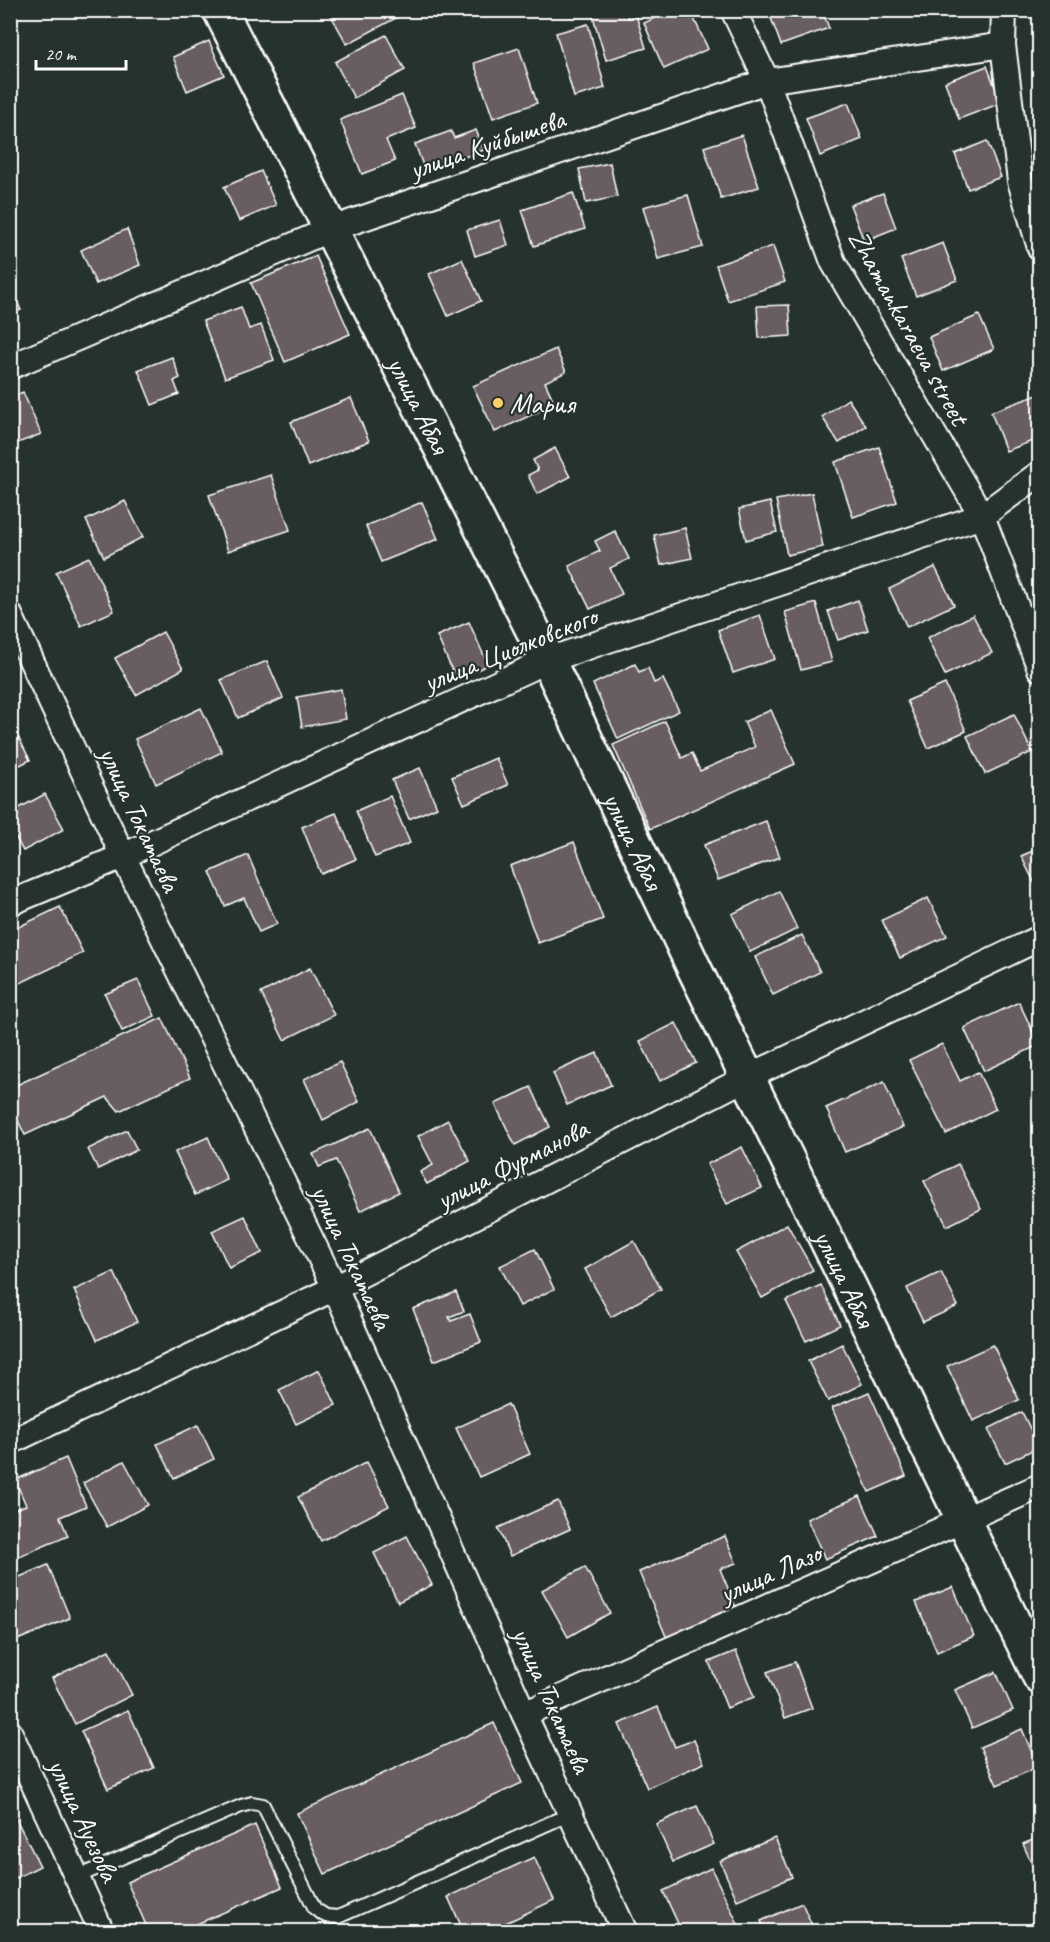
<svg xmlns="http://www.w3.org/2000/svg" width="1050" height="1942" font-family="Caveat,sans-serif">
<rect width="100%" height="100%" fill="#26332d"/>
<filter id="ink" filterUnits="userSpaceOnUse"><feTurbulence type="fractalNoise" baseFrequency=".0167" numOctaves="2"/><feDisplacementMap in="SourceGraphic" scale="12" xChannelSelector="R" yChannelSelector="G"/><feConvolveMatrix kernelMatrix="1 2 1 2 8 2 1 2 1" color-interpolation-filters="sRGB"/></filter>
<g filter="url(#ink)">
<g fill="#685d60" stroke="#fff" stroke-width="1.5">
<path d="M328,10H394L398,17L347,44Z"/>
<path d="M591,10H626L628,18L636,15L646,48L606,60Z"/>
<path d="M672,10H690L708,49L664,69L644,23Z"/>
<path d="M768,10H822L829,28L781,45Z"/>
<path d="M588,24L605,88L574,97L556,33Z"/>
<path d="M386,35L405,70L354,98L335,62Z"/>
<path d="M209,41L224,75L187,91L173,57Z"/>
<path d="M519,48L537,103L493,118L474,63Z"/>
<path d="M987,66L1001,103L959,119L945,82Z"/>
<path d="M402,95L416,128L386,140L395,161L362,174L340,120Z"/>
<path d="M848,103L862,139L820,156L806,118Z"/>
<path d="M476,130L484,150L425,171L415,144L451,131L454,138Z"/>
<path d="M742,135L759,187L721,199L704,147Z"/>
<path d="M987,141L1001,177L968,189L955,154Z"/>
<path d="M610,163L617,197L586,203L579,169Z"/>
<path d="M261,171L276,205L239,221L224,187Z"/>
<path d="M573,193L585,229L534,246L522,210Z"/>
<path d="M883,193L896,228L864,241L850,205Z"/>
<path d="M688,195L703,247L658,259L643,207Z"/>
<path d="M500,220L508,245L475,256L467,230Z"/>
<path d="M127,229L140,265L96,284L81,250Z"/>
<path d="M943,243L957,280L916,296L901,259Z"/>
<path d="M773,246L785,282L728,301L716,265Z"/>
<path d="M316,256L350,334L285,362L251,283Z"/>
<path d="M462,259L481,301L448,316L429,274Z"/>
<path d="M10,286L21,310L10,314Z"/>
<path d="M789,305L791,336L759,338L757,306Z"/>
<path d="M241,307L249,329L261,325L274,360L225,378L203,321Z"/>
<path d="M979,315L994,349L943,371L929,337Z"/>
<path d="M556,349L566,372L545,382L555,404L495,432L473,386Z"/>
<path d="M172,357L180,378L174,381L179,394L152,405L138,370Z"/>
<path d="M23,392L41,434L10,446V398Z"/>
<path d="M1040,394V438L1006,451L991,412Z"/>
<path d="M351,398L369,441L308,466L291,422Z"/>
<path d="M848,399L866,426L839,443L822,417Z"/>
<path d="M879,447L897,502L853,517L835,462Z"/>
<path d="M555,448L570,477L537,494L528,475L538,470L533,460Z"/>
<path d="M271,475L290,530L228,551L209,495Z"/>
<path d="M812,493L823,547L787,555L776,500Z"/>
<path d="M125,501L143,537L104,557L86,520Z"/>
<path d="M422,502L438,539L381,562L366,526Z"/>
<path d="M770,502L777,532L746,540L739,509Z"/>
<path d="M685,528L692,558L661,565L654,535Z"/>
<path d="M615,531L629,559L610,568L622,594L590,609L569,566L600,551L595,541Z"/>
<path d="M89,557L114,611L81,626L56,572Z"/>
<path d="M935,567L954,605L907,627L889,589Z"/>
<path d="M858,600L868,630L838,640L828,611Z"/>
<path d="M816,603L832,662L801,670L785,612Z"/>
<path d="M760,615L775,659L733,673L718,630Z"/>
<path d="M973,615L992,653L945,675L927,638Z"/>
<path d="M469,622L488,665L456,679L437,636Z"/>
<path d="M163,632L183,669L136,695L115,658Z"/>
<path d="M267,661L283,698L238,718L221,680Z"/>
<path d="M635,664L639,672L648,668L654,683L663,679L679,711L618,739L593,684Z"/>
<path d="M945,684L966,731L928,748L907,701Z"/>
<path d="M341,689L346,719L302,727L297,697Z"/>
<path d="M201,708L222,752L156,784L135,739Z"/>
<path d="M771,710L795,764L650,829L613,745L665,721L682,758L692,753L700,771L755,747L744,722Z"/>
<path d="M1014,714L1032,752L985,774L967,736Z"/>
<path d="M10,721L30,760L10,770Z"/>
<path d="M496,758L508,785L464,804L452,777Z"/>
<path d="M420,768L437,807L409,819L392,780Z"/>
<path d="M45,794L64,829L23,851L10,827V813Z"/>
<path d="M390,796L410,843L375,857L356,811Z"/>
<path d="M336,813L356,859L321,874L302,827Z"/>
<path d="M766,821L780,857L718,880L704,845Z"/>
<path d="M574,842L603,919L538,943L510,866Z"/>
<path d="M1040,848V894L1021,856Z"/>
<path d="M248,855L277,924L259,932L244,898L225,906L210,872Z"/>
<path d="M779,891L797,929L750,952L732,914Z"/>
<path d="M928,898L947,936L900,958L882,920Z"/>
<path d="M60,907L83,953L18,984L10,969V931Z"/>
<path d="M802,935L820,972L773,995L755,957Z"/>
<path d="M310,968L334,1015L284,1040L261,993Z"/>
<path d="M138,980L155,1016L122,1031L105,994Z"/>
<path d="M1019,1002L1039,1045L984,1071L964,1028Z"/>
<path d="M162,1018L190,1078L119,1111L107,1097L25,1135L10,1104V1088Z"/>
<path d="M676,1023L696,1063L660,1081L640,1041Z"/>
<path d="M942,1044L960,1081L978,1072L996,1109L946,1134L909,1060Z"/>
<path d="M597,1053L611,1085L567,1105L553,1073Z"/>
<path d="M340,1062L359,1102L323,1120L304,1079Z"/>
<path d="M884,1082L903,1127L845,1152L826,1108Z"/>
<path d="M531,1087L550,1127L515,1145L495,1104Z"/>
<path d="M448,1120L470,1161L427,1184L420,1172L433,1165L418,1136Z"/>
<path d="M370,1128L399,1192L360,1211L336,1160L319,1167L313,1154Z"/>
<path d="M127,1130L137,1150L98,1169L88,1149Z"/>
<path d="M208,1137L227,1180L195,1195L175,1152Z"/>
<path d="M742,1147L762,1188L727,1204L707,1164Z"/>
<path d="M958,1164L981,1209L947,1226L924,1181Z"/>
<path d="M245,1216L262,1253L229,1268L212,1231Z"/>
<path d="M787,1224L813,1270L762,1298L736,1252Z"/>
<path d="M634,1241L661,1289L611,1317L585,1269Z"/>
<path d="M535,1249L554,1289L520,1306L500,1266Z"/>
<path d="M114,1272L137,1322L97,1340L74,1290Z"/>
<path d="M941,1272L958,1306L923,1322L907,1288Z"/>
<path d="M821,1285L840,1325L806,1341L786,1301Z"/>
<path d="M456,1292L464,1311L449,1317L451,1321L470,1314L481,1342L434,1361L413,1309Z"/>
<path d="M842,1344L862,1384L828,1401L808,1361Z"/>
<path d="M993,1345L1019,1400L973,1421L947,1366Z"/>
<path d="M319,1370L336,1405L296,1424L279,1390Z"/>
<path d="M869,1392L906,1476L869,1492L832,1408Z"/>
<path d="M508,1404L530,1454L479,1477L456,1428Z"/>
<path d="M1022,1412L1039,1447L1005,1463L988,1429Z"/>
<path d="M198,1425L214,1459L174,1478L157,1444Z"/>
<path d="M66,1458L86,1506L60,1517L68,1536L10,1560V1511L26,1505L15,1480Z"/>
<path d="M124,1461L148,1505L107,1527L83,1483Z"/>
<path d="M367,1462L389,1506L321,1541L298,1497Z"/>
<path d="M860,1496L878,1536L825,1559L807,1519Z"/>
<path d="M558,1501L570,1529L510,1556L498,1528Z"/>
<path d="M407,1536L432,1585L398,1602L374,1553Z"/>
<path d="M725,1536L736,1563L720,1569L738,1612L668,1641L639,1572Z"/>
<path d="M48,1565L70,1618L10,1643V1581Z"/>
<path d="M585,1567L610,1613L568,1637L542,1590Z"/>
<path d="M953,1587L974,1636L937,1652L916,1602Z"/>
<path d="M109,1650L132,1695L75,1724L52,1678Z"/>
<path d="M736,1651L754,1697L727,1708L709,1662Z"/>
<path d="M795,1662L812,1708L785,1718L767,1672Z"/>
<path d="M996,1672L1013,1710L972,1728L955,1690Z"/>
<path d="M658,1707L675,1747L694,1740L704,1763L647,1788L619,1724Z"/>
<path d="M128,1710L154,1768L108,1789L81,1731Z"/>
<path d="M494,1723L522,1783L325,1874L297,1813Z"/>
<path d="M1022,1729L1038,1767L997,1785L980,1747Z"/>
<path d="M697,1806L714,1844L673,1862L656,1824Z"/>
<path d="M10,1807L40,1866L10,1881Z"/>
<path d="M255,1825L282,1887L197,1924L200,1932H149L127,1882Z"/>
<path d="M1040,1837V1882L1023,1844Z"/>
<path d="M775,1838L792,1877L737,1900L720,1861Z"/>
<path d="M534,1857L554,1900L487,1932H464L448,1897Z"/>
<path d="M711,1868L742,1932H682L663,1891Z"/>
<path d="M802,1903L815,1932H766L761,1921Z"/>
</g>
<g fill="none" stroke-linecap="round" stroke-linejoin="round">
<defs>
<path id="lane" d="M77,1877L241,1806L252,1803L263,1805L315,1909L326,1916L338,1917L570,1814"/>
<g id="street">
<path d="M733,10L767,81L833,262L982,516L1040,669"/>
<path d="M1004,10L1003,45L1020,181L1040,248"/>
<path d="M10,367L331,229L767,81L1003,45"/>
<path d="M10,615L123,856L335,1288L524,1714L625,1932"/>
<path d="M10,903L123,856L548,660L982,516L1040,473"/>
<path d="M10,1442L335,1288L748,1077L1040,938"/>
<path d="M524,1714L1040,1486"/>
<path d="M10,1733L102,1932"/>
</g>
<g id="secondary">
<path id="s1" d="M220,10L548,660L695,970L1040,1677"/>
</g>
</defs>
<use href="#lane" stroke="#fff" stroke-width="16"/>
<use href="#street" stroke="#fff" stroke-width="28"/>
<use href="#secondary" stroke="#fff" stroke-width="38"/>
<use href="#lane" stroke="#26332d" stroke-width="12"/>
<use href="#street" stroke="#26332d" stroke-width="24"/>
<use href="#secondary" stroke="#26332d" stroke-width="33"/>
</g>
</g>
<circle fill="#ffd166" stroke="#26332d" stroke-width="2" cx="498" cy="403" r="6"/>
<g text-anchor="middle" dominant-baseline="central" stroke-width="4.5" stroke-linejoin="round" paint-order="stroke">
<g font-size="28" fill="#fff" stroke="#26332d">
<text transform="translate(487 144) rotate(-19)">улица Куйбышева</text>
<text transform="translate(909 327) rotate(61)">Zhamankaraeva street</text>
<text stroke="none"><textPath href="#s1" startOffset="442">улица Абая</textPath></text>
<text transform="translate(510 649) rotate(-22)">улица Циолковского</text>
<text transform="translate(140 819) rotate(65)">улица Токатаева</text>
<text stroke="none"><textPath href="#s1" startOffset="928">улица Абая</textPath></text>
<text transform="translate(512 1164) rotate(-27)">улица Фурманова</text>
<text transform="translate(352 1257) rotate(65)">улица Токатаева</text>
<text stroke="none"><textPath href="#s1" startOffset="1414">улица Абая</textPath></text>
<text transform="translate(770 1573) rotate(-24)">улица Лазо</text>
<text transform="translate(552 1700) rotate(66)">улица Токатаева</text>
<text transform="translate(84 1820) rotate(65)">улица Ауезова</text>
</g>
<g font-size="28" fill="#fff" stroke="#26332d" text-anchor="start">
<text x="510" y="403">Мария</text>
</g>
</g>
<rect width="1050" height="1942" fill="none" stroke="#26332d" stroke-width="36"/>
<rect x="18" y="18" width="1014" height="1906" fill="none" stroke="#fff" stroke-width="2" filter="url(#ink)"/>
<path d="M36 60v9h90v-9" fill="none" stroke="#ffffff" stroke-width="3"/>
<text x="45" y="60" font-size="18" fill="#ffffff" stroke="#26332d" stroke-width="4.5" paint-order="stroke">20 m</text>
</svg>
